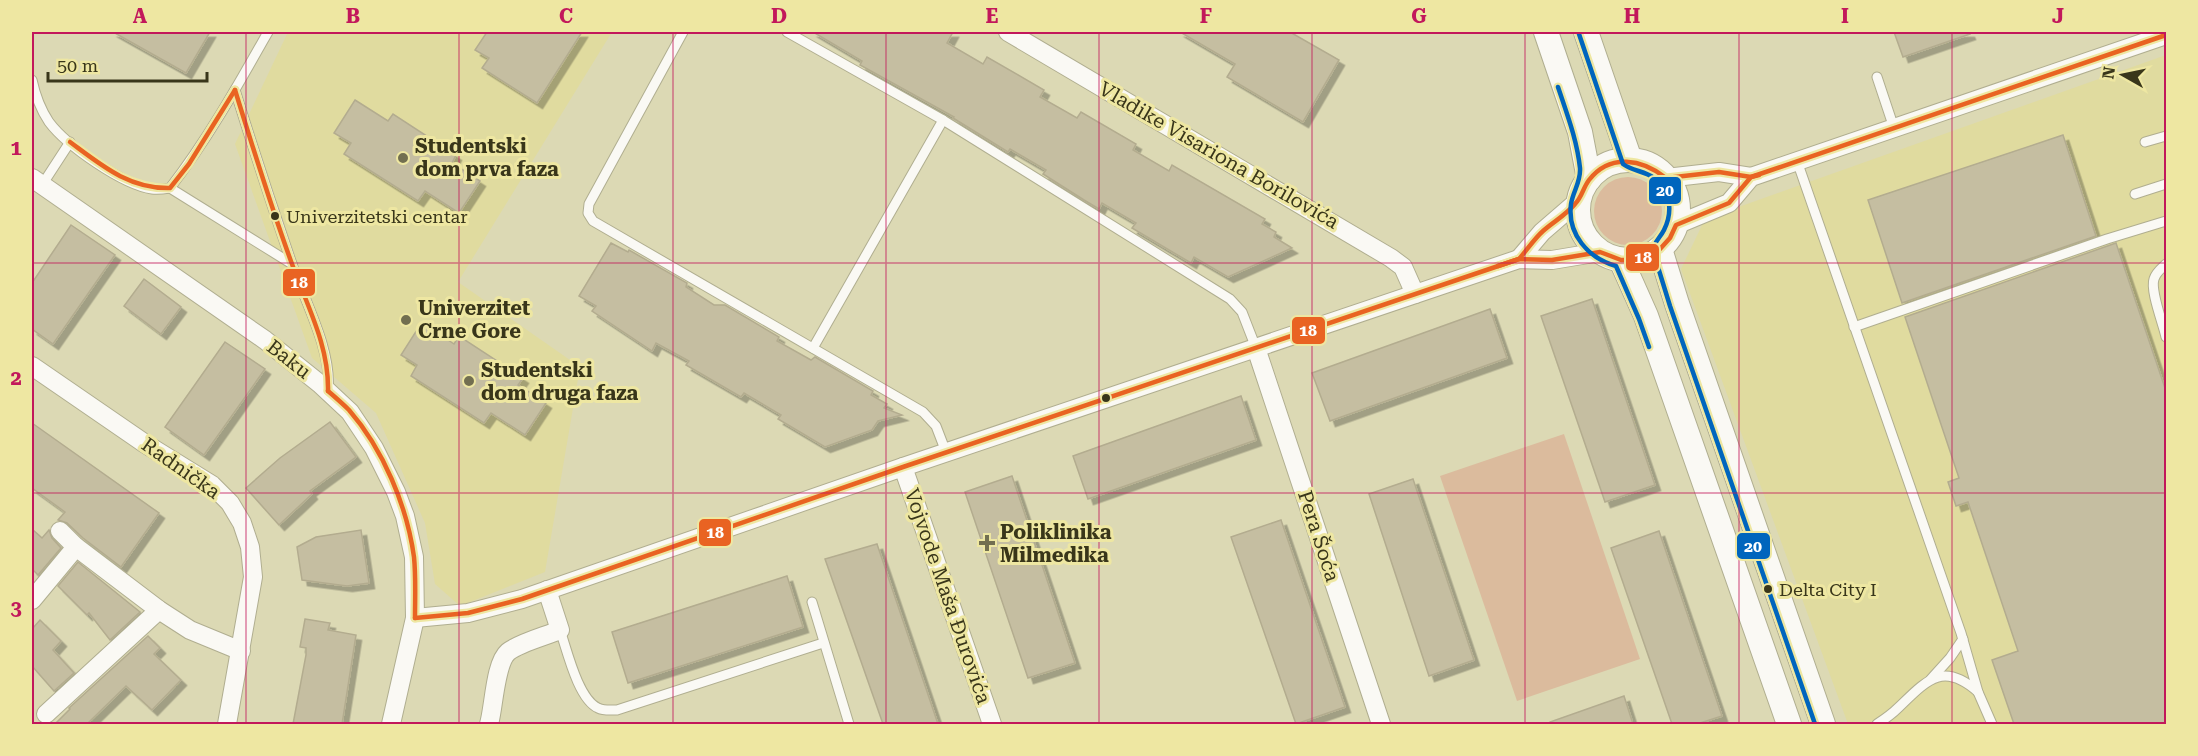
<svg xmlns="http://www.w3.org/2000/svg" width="2198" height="756" font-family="'Roboto Serif',serif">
<defs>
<filter id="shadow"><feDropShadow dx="5.5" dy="5.5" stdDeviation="0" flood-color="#0004"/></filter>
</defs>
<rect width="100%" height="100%" fill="#dcd9b4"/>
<g fill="#e0db9f">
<path d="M288,32H612L458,282L580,367L545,572L460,606L435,584L425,523L376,413L312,358L235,144Z"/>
<path d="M2166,55V724H1848L1681,269L1705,219Z"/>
</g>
<g fill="#dbbb9d">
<circle cx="1628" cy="211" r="34"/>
<path d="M1564,434L1640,659L1517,701L1440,476Z"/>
</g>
<g fill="#c5bea1" stroke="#b3ac8f" stroke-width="1.5" filter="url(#shadow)">
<path d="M113,32H210L186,73Z"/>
<path d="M487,32H582L537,103L482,68L489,58L475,50Z"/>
<path d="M813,32H953L947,43L983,64L987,57L1044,90L1040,97L1077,118L1081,112L1136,144L1133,150L1169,171L1172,165L1265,219L1262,224L1276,232L1274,237L1292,248L1228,277L1194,257L1191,263L1132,228L1136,223L1102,203L1099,209L1084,200L1043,174L1046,170L1010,149L1008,152L953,118L954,117L860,65L862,61Z"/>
<path d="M1180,32H1290L1339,60L1303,122L1227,77L1235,64Z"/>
<path d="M1894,32H1969L1970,34L1903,57Z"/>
<path d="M355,100L388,121L393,114L456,155L452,163L480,181L459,213L425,191L418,201L344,154L351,143L334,133Z"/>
<path d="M2063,135L2096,236L1902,303L1868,200Z"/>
<path d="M71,225L115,255L53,344L32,329V283Z"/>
<path d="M611,243L628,252L629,250L687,283L686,287L714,305H725L779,337L777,341L811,360L815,357L873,391L871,395L887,404L884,408L902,415L878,421L872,430L825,447L778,419L781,415L744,393L741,397L686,365L689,361L656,343L652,351L592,311L596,306L579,296Z"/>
<path d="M2116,243L2166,391V724H2014L1992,660L2018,651L1968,502L1956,506L1948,482L1959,478L1905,317Z"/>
<path d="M144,279L181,307L161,334L124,306Z"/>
<path d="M1592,299L1655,485L1605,502L1541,316Z"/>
<path d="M1490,309L1507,358L1330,421L1312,373Z"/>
<path d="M422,322L454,344L459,336L523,378L518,385L546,403L525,435L491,413L484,423L411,376L417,365L401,355Z"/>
<path d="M225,342L265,369L204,455L165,427Z"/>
<path d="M1241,396L1256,440L1088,499L1073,456Z"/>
<path d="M330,422L356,457L310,491L312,494L279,525L246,488L280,458Z"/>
<path d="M32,423L159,513L121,567L83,538L67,523L58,520L65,512L32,488Z"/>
<path d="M1012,476L1075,663L1028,678L965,492Z"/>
<path d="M1413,479L1474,660L1429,676L1369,494Z"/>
<path d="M1281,520L1345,707L1296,724L1231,537Z"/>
<path d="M32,529L42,538L49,530L52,538L61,548L38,575L32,569Z"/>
<path d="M361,530L369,583L347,586L302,580L297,547L316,537Z"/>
<path d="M1659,531L1722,716L1697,724H1672L1611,548Z"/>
<path d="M877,544L938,724H883L825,559Z"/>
<path d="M78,562L140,612L110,640L89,613L87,615L58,586Z"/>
<path d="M787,576L803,627L628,683L612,632Z"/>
<path d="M305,619L330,623L328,630L356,635L342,724H293L306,655V648L300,647Z"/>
<path d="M40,620L61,641L53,650L74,673L54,691L32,666V629Z"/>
<path d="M148,636L160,648L154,654L181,680L152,710L126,686L87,724H55L70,709L69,708Z"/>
<path d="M1624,696L1633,724H1550V722Z"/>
</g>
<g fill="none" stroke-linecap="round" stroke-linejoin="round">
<defs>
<g id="lane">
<path d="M683,32L589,204L588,213L593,221L923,412L936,426L946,452"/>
<path d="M787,32L943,120L1230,299L1242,312L1256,348"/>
<path d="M1877,77L1894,128"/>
<path d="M32,80C35,94 41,110 49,122C67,146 123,185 152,189C158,190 164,189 170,188C208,139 238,85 268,32"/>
<path d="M235,90C253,148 272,206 292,264C305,302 332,350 328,390"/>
<path d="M2145,142L2166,136"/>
<path d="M1797,161L1961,633L1978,692L1992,724"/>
<path d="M42,185L70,142"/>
<path d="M170,188L292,264"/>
<path d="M2135,194L2166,184"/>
<path d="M2166,264C2162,268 2156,272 2154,279C2150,291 2163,323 2166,337"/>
<path d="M1854,327L2107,239L2166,221"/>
<path d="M813,348L943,120"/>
<path d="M812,602L849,724"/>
<path d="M560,630C567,650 578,699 598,708C604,711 610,710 617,710L823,643"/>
<path d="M1931,679L1950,658L1963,639"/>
<path d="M1877,724C1885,719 1893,713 1899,707C1927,680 1943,661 1978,692"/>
</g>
<g id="street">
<path d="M1008,32L1391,258L1403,267L1415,294"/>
<path d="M32,178L265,340L320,384L350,412L374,448L396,492L405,516L414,557L415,618L391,724"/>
<path d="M1666,178L1719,172L1751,177"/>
<path d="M1676,225L1729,203L1751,177L2166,35"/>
<path d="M1519,259L1542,232L1579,200"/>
<path d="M1256,348L1381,724"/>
<path d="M32,366L144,443L212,485L230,503L242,523L250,547L253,577L227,724"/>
<path d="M903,467L992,724"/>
<path d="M60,531L76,547L159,610L190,630L241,651"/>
<path d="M32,600L76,547"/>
<path d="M415,618L468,613L522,599L903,467L1519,259L1552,260L1600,252"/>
<path d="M46,714L159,610"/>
<path d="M489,724C494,707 495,663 508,652C519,643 546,636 560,630L547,590"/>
</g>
<g id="secondary">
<path d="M1546,32L1580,132L1589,179"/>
<path d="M1586,32L1630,160"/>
<circle cx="1628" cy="210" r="50"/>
<path d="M1660,249L1677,304L1823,724"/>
<path d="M1621,260L1646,316L1789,724"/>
</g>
</defs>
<use href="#lane" stroke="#b0ae90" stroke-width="11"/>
<use href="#street" stroke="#b0ae90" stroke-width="20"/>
<use href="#secondary" stroke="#b0ae90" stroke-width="26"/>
<use href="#lane" stroke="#faf9f4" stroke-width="9"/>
<use href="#street" stroke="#faf9f4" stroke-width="18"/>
<use href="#secondary" stroke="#faf9f4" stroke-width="24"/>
<defs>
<g id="bus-1">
<path d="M235,90C253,148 271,207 292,264C307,306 329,345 328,391"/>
<path d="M70,142C101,165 129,189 170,188L189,164L235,90"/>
<path d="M1498,266L1519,259L1552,260L1600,252L1621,260H1635L1648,256L1660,249L1670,238L1676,225L1729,203L1751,177L1759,175"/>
<path d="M328,391C335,397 342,403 349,410C383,449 407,506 414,557C416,577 415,598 415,618"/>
<path d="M415,618L468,613L522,599L903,467L1519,259C1527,250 1534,239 1543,231C1553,222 1566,215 1575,204C1582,197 1583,188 1589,180C1610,153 1642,159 1666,178L1719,172L1751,177L2166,35"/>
</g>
<g id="bus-2">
<path d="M1579,34L1623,164C1632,171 1645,171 1654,178C1671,190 1673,212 1664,230C1660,238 1653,243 1653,251L1670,306L1815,724"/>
<path d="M1558,87C1567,114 1577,140 1580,168C1581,182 1573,191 1571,204C1567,234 1588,258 1616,266L1639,319L1649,347"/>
</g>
</defs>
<use href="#bus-1" stroke="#eee7a2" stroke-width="9"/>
<use href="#bus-2" stroke="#eee7a2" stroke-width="9"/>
<use href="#bus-1" stroke="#e96322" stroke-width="4.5"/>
<use href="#bus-2" stroke="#0065bd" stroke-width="4.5"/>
</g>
<path fill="none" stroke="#c2185b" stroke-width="1.5" stroke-opacity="0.55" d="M246,32V724M459,32V724M673,32V724M886,32V724M1099,32V724M1312,32V724M1525,32V724M1739,32V724M1952,32V724M32,263H2166M32,493H2166"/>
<g fill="#726f50" stroke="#eee7a2" stroke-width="2">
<circle cx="403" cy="158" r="6"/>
<circle cx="406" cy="320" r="6"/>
<circle cx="469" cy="381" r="6"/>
<path d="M984 534h6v6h6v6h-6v6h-6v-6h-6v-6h6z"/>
</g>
<g fill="#39361a" stroke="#eee7a2" stroke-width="2">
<circle cx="275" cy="216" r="5"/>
<circle cx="1106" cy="398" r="5"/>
<circle cx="1768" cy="589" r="5"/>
</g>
<g text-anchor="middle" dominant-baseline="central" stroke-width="6" stroke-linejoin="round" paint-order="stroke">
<g font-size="18" fill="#39361a" stroke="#eee7a2" text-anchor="start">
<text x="286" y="216">Univerzitetski centar</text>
<text x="1779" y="589">Delta City I</text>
</g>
<g font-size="20" font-weight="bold" fill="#39361a" stroke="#eee7a2" text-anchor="start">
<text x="415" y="146">Studentski<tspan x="415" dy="23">dom prva faza</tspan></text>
<text x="418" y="308">Univerzitet<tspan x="418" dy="23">Crne Gore</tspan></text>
<text x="481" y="370">Studentski<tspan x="481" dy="23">dom druga faza</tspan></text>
<text x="1000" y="532">Poliklinika<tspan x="1000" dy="23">Milmedika</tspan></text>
</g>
<g font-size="20" fill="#39361a" stroke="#eee7a2">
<text transform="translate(1219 155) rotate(30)">Vladike Visariona Borilovića</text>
<text transform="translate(289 359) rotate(38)">Baku</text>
<text transform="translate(181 468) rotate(35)">Radnička</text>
<text transform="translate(1319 536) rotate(72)">Pera Šoća</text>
<text transform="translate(948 596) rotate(71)">Vojvode Maša Đurovića</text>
</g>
</g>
<g stroke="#eee7a2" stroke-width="2">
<rect x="1648" y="176" width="34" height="29" rx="6" fill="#0065bd"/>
<rect x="1625" y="243" width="35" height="29" rx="6" fill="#e96322"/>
<rect x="282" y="268" width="34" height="29" rx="6" fill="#e96322"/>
<rect x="1291" y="316" width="35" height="29" rx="6" fill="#e96322"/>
<rect x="698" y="518" width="34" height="29" rx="6" fill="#e96322"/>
<rect x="1736" y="532" width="35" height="28" rx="6" fill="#0065bd"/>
</g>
<g font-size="16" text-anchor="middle" font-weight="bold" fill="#fff">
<text x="1665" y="196">20</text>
<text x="1643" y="263">18</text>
<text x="299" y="288">18</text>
<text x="1308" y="336">18</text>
<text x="715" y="538">18</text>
<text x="1753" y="552">20</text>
</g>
<rect width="2198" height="756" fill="none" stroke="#eee7a2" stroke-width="66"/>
<g transform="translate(2123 75) rotate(279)" stroke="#eee7a2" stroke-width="4.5" paint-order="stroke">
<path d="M0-4.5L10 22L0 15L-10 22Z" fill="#39361a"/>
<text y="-9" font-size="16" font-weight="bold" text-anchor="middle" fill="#39361a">N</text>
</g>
<path d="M48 72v9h159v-9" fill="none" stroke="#39361a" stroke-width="3"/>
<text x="57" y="72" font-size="18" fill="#39361a" stroke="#eee7a2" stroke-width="4.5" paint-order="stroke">50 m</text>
<rect x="33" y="33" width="2132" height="690" fill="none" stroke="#c2185b" stroke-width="2"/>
<g font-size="20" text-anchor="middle" font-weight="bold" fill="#c2185b">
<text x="140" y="23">A</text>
<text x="353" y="23">B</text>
<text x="566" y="23">C</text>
<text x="779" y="23">D</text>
<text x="992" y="23">E</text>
<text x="1206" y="23">F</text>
<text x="1419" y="23">G</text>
<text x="1632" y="23">H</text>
<text x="1845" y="23">I</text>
<text x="2058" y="23">J</text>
<text x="16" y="155">1</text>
<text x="16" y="385">2</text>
<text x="16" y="615">3</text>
</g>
</svg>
